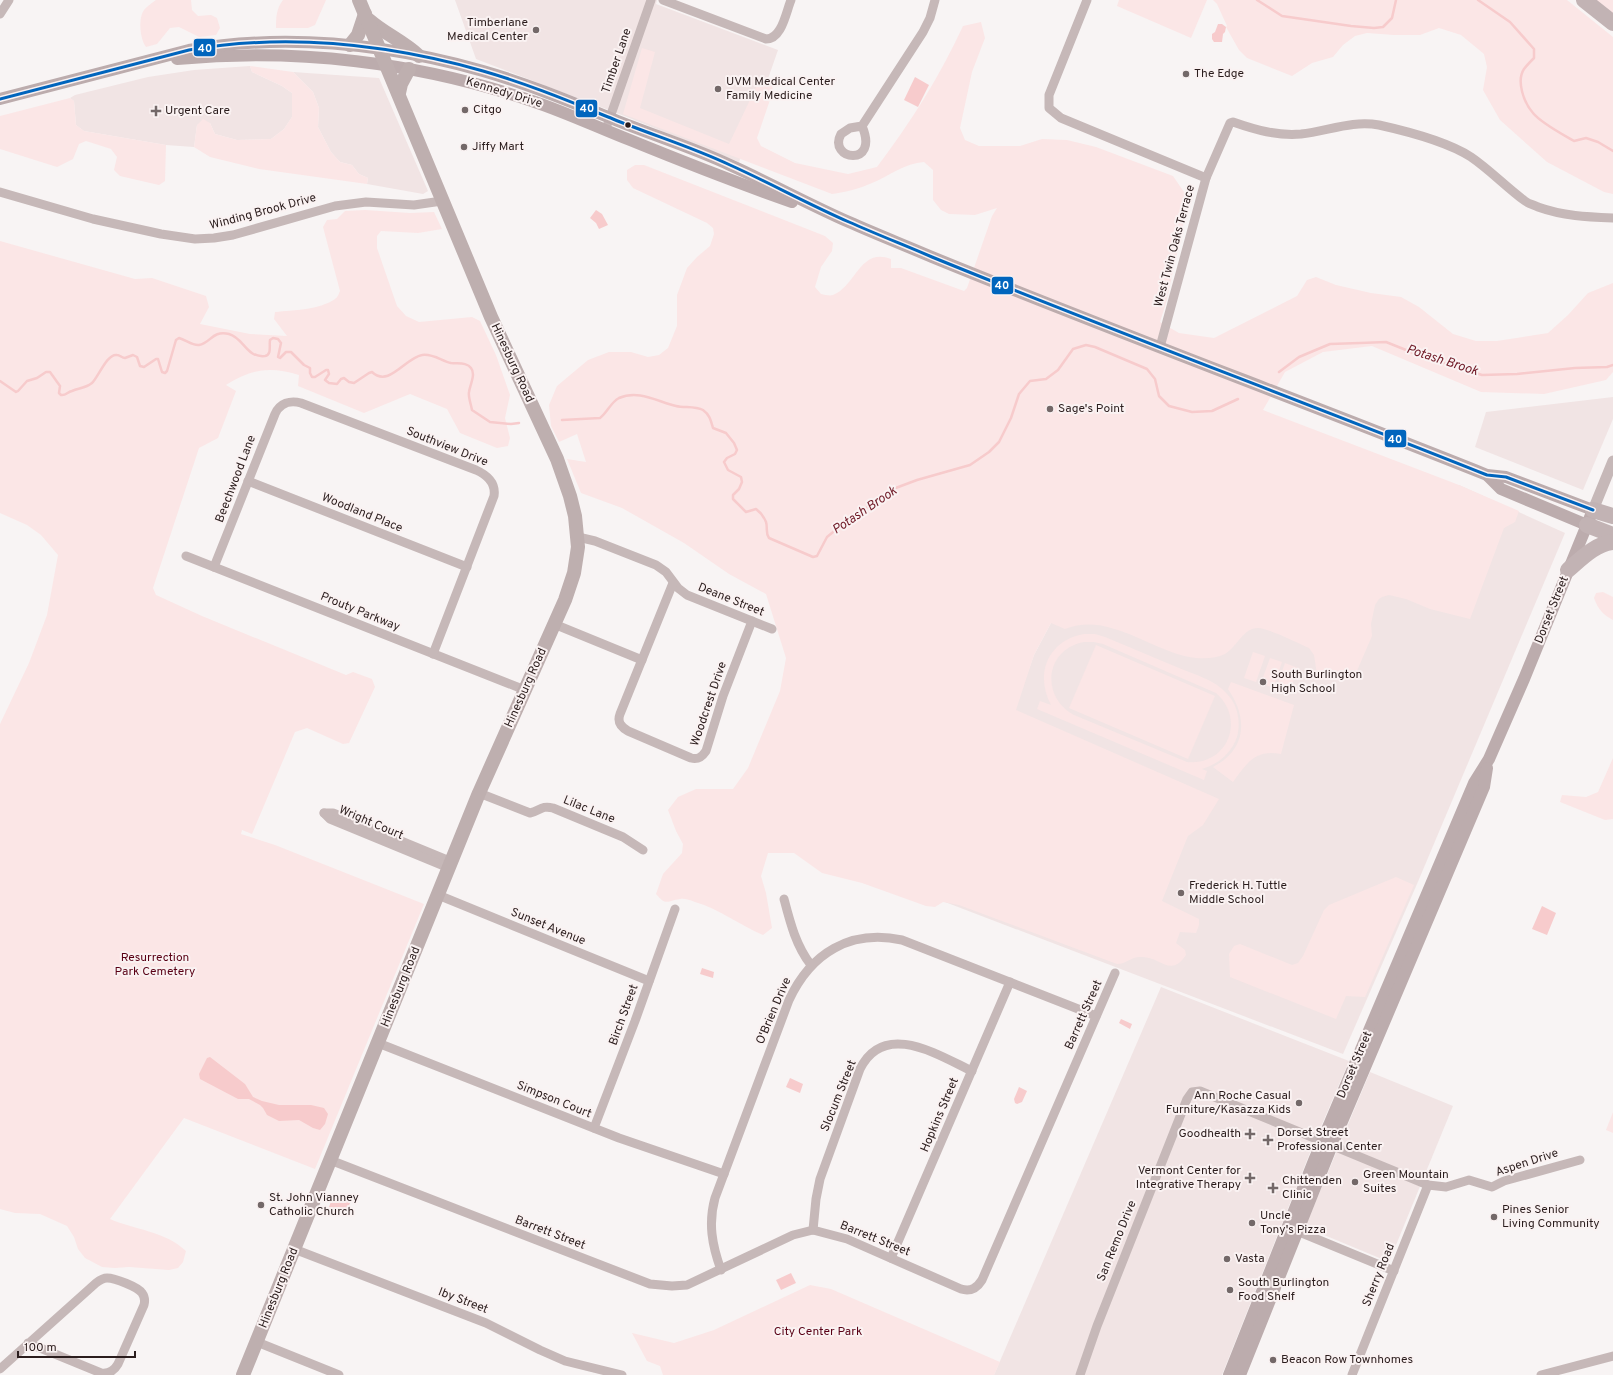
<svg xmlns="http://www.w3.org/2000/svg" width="1613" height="1375" font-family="Overpass,sans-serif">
<rect width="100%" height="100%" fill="#f8f4f4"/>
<g fill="#f1e4e4">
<path d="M455,0H657L656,4L778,50L739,162L627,117L476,59Z"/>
<path d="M250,66L252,72L282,86L292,93V117L284,129L271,139L237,140L215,134L210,123L197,125L194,147L166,145L84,131L76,125L74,101L70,98L75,95L148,77L194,70Z"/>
<path d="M293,72L379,78L428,191L423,194L367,184L368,178L359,174L352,165L340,162L331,152L318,127L319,108L313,92Z"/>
<path d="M1613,397V419L1583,490L1475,447L1486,412Z"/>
<path d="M1459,485L1565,533L1417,884L1343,1054L945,902L1034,655L1051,623Z"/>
<path d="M1161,987L1349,1061L1311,1150L1222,1375H994Z"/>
<path d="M1370,1072L1453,1106L1389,1262L1305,1227Z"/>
</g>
<g fill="#fbe6e6" fill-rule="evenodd">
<path d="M156,0H191L192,10L198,16L211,15L217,18L220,28L216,35L199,37L179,27L170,28L157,44L146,47C140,39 138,18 144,10C147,6 152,3 156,0Z"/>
<path d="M283,0H326L315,25L308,28H276C276,18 276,9 283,0Z"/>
<path d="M1119,0H1207L1191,38L1117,6Z"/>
<path d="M1213,0H1567L1613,37V194L1604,192L1547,162L1500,120L1483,90L1487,67L1484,54L1461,35L1439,28L1420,35H1394L1367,33L1355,36L1343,45L1333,57L1312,63L1292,76L1247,58L1239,50L1226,27L1227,26L1217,4Z"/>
<path d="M1594,0H1613V16Z"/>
<path d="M981,22L985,38L972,72L960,128L965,140L979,146H1020L1042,139L1067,140L1096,147L1173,176L1184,192L1186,212L1166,303L1160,322L1179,333L1214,338L1297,296L1307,280L1316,277L1336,285L1371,293L1401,297L1419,307L1453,334L1476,341H1497L1548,333L1568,315L1588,293L1613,283V372L1606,380L1544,394L1481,392L1372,346L1323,352L1285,372L1263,410L1459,485L1519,511L1515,522L1504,528L1470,619L1430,609L1406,599L1389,595L1382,597L1379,599L1375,605L1371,624L1372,636L1356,673L1350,678L1339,680L1320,678L1317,674L1314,655L1309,648C1298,643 1268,628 1258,628C1243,628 1237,647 1225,654C1215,659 1201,659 1189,657C1148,649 1108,612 1065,629L1051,623L1034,655L1016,710L1219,799L1203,825L1188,836L1162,901L1199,919V925L1196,933L1180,932L1176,943L1185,950L1186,955C1170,979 1160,955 1140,957C1131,957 1126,964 1117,964L959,905L943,902L935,907L926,906L862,883L822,873L794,853H768L761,876L766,893L772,928L763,935C739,925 720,909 695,902C690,900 684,898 680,899C667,901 666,906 656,894L663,874L682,853L683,844L676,831L668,810L678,797L696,789H733L748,768L780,691L786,658L766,594L729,574L684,543L622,508L581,493L567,459L586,462L577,434L559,442L551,426L549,405L557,386L588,360L609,352H631L648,357L659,355L668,348L677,326V295L687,268L697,257L710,246L714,234L713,228L707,223L633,188L627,180V170L635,165H644L825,236L833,243L832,251L821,267L815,287L821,294C825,295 830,296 833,295C856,286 860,247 891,259V268H901L964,291L967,288L992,216L997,208L975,215L949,214L941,210L933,200V170L924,162C905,163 889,176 872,183C859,189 846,192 832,194L623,114L642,48L655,52L640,108L729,144L759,81L766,80L772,84L773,91L757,138L761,146L795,163L848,174L877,167C911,122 940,76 963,26Z"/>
<path d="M250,66L293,72L313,92L319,108L318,127L331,152L340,162L352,165L359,174L368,178L367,184L259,169L210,157L194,147L197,125L203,119L210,123L215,134L237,140L271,139L284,129L292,117V93L282,86L252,72Z"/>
<path d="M70,98L74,101L76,125L84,131L166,145L165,181L159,185L120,176L114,170L117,157L111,149L86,141L79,144L73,159L57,167L0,149V116Z"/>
<path d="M365,210L410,213L434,212L442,229L418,233L381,231L377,236V248L397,306L406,316L419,322L472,317L480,321L496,355L510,395L505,418L510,438L508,446L497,448L460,433L447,409L410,394L364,413L298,386L299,375C269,366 252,369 226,385L236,391L218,438L199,448L153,588L156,595L202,616L346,675L353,672L372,679L375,687L349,743L343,744L307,728L295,732L252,834L242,830L241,834L275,845L424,904L315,1169L184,1118L110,1219C135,1230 165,1231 186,1251L183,1262L178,1268L169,1270L129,1267L115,1268L102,1267L85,1258L78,1249L74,1237L67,1226L40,1214L15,1213L0,1209V724L29,663L47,615L58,555L41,535L27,525L0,513V241L135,279L152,278L206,296L209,307L200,324L250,334L287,336L274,319L275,312C294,310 319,310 335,299C338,297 339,293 340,291L323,227L327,220L337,219L345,211Z"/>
<path d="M1603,592L1613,597V620C1603,615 1598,609 1594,598L1596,593Z"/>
<path d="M1084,634H1095L1105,637C1130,647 1154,658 1179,668C1195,675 1216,680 1227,694C1238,705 1241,722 1237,737C1231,754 1218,764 1202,769L1207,771L1204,780L1037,709L1040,701L1051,705C1034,673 1049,640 1084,634ZM1084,642H1094L1103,644L1216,693C1246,719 1228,766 1187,762L1074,715C1040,697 1045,649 1084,642Z"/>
<path d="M1096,645L1215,696L1188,759L1069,708Z"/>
<path d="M1253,652L1265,656L1256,682L1244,678Z"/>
<path d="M1270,658L1282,662L1273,688L1261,683Z"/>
<path d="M1285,663L1298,668L1289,693L1276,689Z"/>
<path d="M1231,682L1294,705L1281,754C1255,749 1247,763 1233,782L1213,767C1247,749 1248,718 1228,689Z"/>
<path d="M1613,758V819L1605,820L1560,802L1562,795L1586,797L1598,792Z"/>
<path d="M1396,877L1414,885L1365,997L1346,996L1336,1019L1230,977L1229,954L1234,946L1240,944L1292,965L1298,963L1303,956L1324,910L1329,905Z"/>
<path d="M1613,1112V1133L1606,1130Z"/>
<path d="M810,1285L831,1289L1000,1362L994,1375H663L660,1366L647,1361L632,1333L674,1343L714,1330Z"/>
</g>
<g fill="#f7cbcc">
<path d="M1218,24H1222L1226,27L1225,32L1223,34L1222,42H1214L1212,39V34L1215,32Z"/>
<path d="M915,77L929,85L918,107L904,100Z"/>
<path d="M596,210L602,214L608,225L599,229L596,223L590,218Z"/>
<path d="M1542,906L1556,913L1547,935L1532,929Z"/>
<path d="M702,968L714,972L713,978L700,974Z"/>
<path d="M1121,1019L1132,1024L1130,1029L1119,1023Z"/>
<path d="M210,1057L245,1084L253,1097L262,1101L279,1105H311L324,1108L328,1114L325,1124L320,1130L313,1128L299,1120L279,1121L267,1115L263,1108L260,1105L249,1099H238L200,1079L199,1074L207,1058Z"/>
<path d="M790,1078L803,1084L800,1093L786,1087Z"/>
<path d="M1019,1087L1027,1091L1022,1102L1017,1104L1015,1103L1014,1099Z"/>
<path d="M333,1196L350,1203L346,1214L329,1207Z"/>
<path d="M791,1273L796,1283L781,1290L776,1280Z"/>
</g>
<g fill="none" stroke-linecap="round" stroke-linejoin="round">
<g stroke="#f7cbcc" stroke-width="2.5">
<path d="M1257,0L1282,16L1351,26L1374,28L1383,27L1392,18L1396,0"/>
<path d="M1478,0L1510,22L1534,49V58C1531,61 1527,65 1524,69C1516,81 1524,103 1533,113C1541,123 1562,134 1574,141L1586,138L1598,142L1613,151"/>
<path d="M1279,372L1299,357L1330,344L1360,343L1386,342L1416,354L1482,375L1517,374L1575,368L1607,367L1613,365"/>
<path d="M0,381L16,392L18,391L27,381L37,378L46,372H50L60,386L59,393L61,395C66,396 67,392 72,391C79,388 86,388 92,383C98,378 107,353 117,355C120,355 122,358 125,358L133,355L137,357L140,366L144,367L156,359H158L162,372L165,373L167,371L176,340L179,338C186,340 193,346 199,345C211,343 212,330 229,334C244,338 246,358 265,356C272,355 269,345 270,340L273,338L278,339L281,343L278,357L280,358L286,352H291L304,365L310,368V373L312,377H315L326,370H328L329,374L325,380L329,383L337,384L341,379L344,378L349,382L354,383L369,373L372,372C389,388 405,358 422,355C432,353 442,361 451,363C458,364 467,362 471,368C476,374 470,385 469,392C468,397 471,404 472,410L490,422L511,424L519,423"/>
<path d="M562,420L600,418C607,413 611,402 619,398C639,389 658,402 676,406C684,408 695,406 703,410C710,415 711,421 713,428L726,433L734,443L737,450L735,454L727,458L724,462L728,470L741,477L742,482L739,489L733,495V499L746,512L756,509C760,512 764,517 766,522C768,528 765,532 769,538L813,557L817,556L827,537L838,528L893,489L917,480L970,465L989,452L999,442L1011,418L1019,394L1030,381L1046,379L1058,370L1073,349L1086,345L1095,347L1147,369L1155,379L1159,396L1169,406L1192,412L1212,411L1238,399"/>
</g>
<g stroke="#c6b8b8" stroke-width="9">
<path d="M663,0L766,39C782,39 786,12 791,0"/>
<path d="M1087,0L1049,95V108L1061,118L1206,178L1160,347"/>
<path d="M0,14L9,0"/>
<path d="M608,123L651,0"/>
<path d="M862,126C880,168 827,160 841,134L850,128L862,126L923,32L930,18L935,0"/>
<path d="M1206,178L1230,123L1233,122C1256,130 1277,136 1301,134C1328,131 1352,120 1379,125C1406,131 1448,142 1471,157C1490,170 1506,187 1525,201C1529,204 1534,205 1538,207C1563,216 1587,217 1613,218"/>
<path d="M0,192L93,219L161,234L195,239L214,238L233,235L335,206L366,202L414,205L442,201"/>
<path d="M248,481L467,567"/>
<path d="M578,537L595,541L656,565L666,572L678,588L687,595L772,629"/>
<path d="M186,556L525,690"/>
<path d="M214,567L275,414C280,403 290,400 301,403L476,470C487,475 496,483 494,496L433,654"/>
<path d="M673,583L620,714C617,722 621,727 628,731L691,758C698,760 702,757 706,751L723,696L752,621"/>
<path d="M554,624L642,660"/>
<path d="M479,793L530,813C540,811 541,805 553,808L623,837L643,850"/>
<path d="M324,813H333L452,862"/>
<path d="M324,813L330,819L449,868"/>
<path d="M438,895L649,981"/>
<path d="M784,899C790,922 796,946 811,965"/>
<path d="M378,1043L619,1138L724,1174"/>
<path d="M594,1128L635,1021L675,909"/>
<path d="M330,1160L650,1284L672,1286L687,1285L793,1235L813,1230L847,1239L961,1289C971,1292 977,1288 982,1280L1115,973"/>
<path d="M813,1230L816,1199L820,1179L860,1069C884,1020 938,1055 972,1071"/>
<path d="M1297,1231L1394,1271"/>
<path d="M294,1249L486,1323L540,1350L565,1361L622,1375"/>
<path d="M891,1258L1010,982"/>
<path d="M721,1270C712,1245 708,1223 715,1198L789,1000C811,953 850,929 902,940L1096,1016"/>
<path d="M257,1342L339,1375"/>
<path d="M0,1369L96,1283C100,1280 103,1278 107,1278C115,1278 138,1287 142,1293C145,1297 145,1301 144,1305L118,1364C114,1371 108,1374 101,1373L28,1343"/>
<path d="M1080,1375L1097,1326L1187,1099L1192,1092L1200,1091L1428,1185L1446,1187L1469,1180L1492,1187L1504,1181L1580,1160"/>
<path d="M1352,1375L1428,1185"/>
<path d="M1541,1375L1613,1356"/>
</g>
<path stroke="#c6b8b8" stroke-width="11" d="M1593,510L1613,461"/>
<g stroke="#bcacad" stroke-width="12">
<path d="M177,59C296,48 418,62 532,101C565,112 597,127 630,140C684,162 737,183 792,202"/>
<path d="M0,99L189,50C287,33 387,44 483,71C528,84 571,102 613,119C652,135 692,147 730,165C770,183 808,204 849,222C876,234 904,245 932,257C1115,332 1302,401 1487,475L1506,477L1593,510L1524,679L1489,759L1474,783L1315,1158L1229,1375"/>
<path d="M1487,475L1501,489L1587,525"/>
<path d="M1240,1375L1332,1145L1484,787L1487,768"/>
</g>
<g stroke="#beafaf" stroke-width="14">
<path d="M369,20C385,34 403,41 419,56"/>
<path d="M350,45L358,35L365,14"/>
<path d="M399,93L401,84L409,69"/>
<path d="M243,1375L479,793L565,600L574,573L578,547L575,516L570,496L557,459L491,317L359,0"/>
</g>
<g stroke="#c2b3b4" stroke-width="16">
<path d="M1584,0L1613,23"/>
<path d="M1593,510L1613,516"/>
<path d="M1587,525L1613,535"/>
<path d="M1568,570C1581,559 1595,544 1613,542"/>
</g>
<defs>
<path id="bus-1" d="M0,99L189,50C287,33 387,44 483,71C528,84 571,102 613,119C652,135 692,147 730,165C770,183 808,204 849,222C876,234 904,245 932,257C1115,332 1302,401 1487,475L1506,477L1593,510"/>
</defs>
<use href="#bus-1" stroke="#faf2f2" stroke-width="6"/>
<use href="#bus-1" stroke="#0065bd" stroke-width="3"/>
</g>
<g fill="#736868" stroke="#faf2f2" stroke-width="1.5">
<circle cx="536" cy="30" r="4"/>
<circle cx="1186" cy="74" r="4"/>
<circle cx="718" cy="89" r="4"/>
<circle cx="465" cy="110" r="4"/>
<path d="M154 105h4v4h4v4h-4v4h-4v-4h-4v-4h4z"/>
<circle cx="464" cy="147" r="4"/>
<circle cx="1050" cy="409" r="4"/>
<circle cx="1263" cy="682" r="4"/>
<circle cx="1181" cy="893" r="4"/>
<circle cx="1299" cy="1103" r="4"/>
<path d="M1248 1128h4v4h4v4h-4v4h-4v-4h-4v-4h4z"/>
<path d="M1266 1134h4v4h4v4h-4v4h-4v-4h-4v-4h4z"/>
<path d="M1248 1172h4v4h4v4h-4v4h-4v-4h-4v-4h4z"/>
<circle cx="1355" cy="1182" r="4"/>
<path d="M1271 1182h4v4h4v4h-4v4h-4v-4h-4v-4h4z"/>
<circle cx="261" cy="1205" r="4"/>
<circle cx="1494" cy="1217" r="4"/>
<circle cx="1252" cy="1223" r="4"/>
<circle cx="1227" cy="1259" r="4"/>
<circle cx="1230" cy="1290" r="4"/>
<circle cx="1273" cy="1360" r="4"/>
</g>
<circle fill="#2b1d1d" stroke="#faf2f2" stroke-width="1.5" cx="628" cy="125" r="3.5"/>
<g text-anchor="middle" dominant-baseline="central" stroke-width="4" stroke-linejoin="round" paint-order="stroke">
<g font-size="12" fill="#2b1d1d" stroke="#faf2f2" text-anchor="start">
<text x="528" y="23" text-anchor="end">Timberlane<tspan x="528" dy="14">Medical Center</tspan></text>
<text x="1194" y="74">The Edge</text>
<text x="726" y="82">UVM Medical Center<tspan x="726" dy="14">Family Medicine</tspan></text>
<text x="473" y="110">Citgo</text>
<text x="165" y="111">Urgent Care</text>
<text x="472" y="147">Jiffy Mart</text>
<text x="1058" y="409">Sage's Point</text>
<text x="1271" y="675">South Burlington<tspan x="1271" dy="14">High School</tspan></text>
<text x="1189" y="886">Frederick H. Tuttle<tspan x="1189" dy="14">Middle School</tspan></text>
<text x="1291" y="1096" text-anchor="end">Ann Roche Casual<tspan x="1291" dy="14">Furniture/Kasazza Kids</tspan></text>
<text x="1277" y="1133">Dorset Street<tspan x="1277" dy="14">Professional Center</tspan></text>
<text x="1241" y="1134" text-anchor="end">Goodhealth</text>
<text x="1241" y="1171" text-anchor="end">Vermont Center for<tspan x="1241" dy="14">Integrative Therapy</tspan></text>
<text x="1363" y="1175">Green Mountain<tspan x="1363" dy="14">Suites</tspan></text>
<text x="1282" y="1181">Chittenden<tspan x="1282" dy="14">Clinic</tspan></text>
<text x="269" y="1198">St. John Vianney<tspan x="269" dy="14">Catholic Church</tspan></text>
<text x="1502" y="1210">Pines Senior<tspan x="1502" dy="14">Living Community</tspan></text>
<text x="1260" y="1216">Uncle<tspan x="1260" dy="14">Tony's Pizza</tspan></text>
<text x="1235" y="1259">Vasta</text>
<text x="1238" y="1283">South Burlington<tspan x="1238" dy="14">Food Shelf</tspan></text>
<text x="1281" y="1360">Beacon Row Townhomes</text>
</g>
<g font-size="12" fill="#2b1d1d" stroke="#faf2f2">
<text transform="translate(617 61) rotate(-71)">Timber Lane</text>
<text transform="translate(504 93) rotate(17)">Kennedy Drive</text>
<text transform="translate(263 212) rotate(-15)">Winding Brook Drive</text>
<text transform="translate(1175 246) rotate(-75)">West Twin Oaks Terrace</text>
<text transform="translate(512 363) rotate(65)">Hinesburg Road</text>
<text transform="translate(447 447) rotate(22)">Southview Drive</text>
<text transform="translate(236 479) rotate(-69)">Beechwood Lane</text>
<text transform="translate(362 513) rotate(22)">Woodland Place</text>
<text transform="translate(731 600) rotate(22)">Deane Street</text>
<text transform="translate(1552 610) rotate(-68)">Dorset Street</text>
<text transform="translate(360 612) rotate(22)">Prouty Parkway</text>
<text transform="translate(526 688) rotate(-66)">Hinesburg Road</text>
<text transform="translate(709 704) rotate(-71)">Woodcrest Drive</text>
<text transform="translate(589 810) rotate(22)">Lilac Lane</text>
<text transform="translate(371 823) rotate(23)">Wright Court</text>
<text transform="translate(548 927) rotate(22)">Sunset Avenue</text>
<text transform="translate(401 987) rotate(-68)">Hinesburg Road</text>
<text transform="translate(774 1011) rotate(-67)">O'Brien Drive</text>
<text transform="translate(624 1015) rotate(-70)">Birch Street</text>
<text transform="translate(1084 1015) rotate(-66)">Barrett Street</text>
<text transform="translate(1355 1065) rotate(-67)">Dorset Street</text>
<text transform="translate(839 1096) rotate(-68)">Slocum Street</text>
<text transform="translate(554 1100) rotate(22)">Simpson Court</text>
<text transform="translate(940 1115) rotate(-67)">Hopkins Street</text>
<text transform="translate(1527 1163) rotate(-18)">Aspen Drive</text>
<text transform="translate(550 1233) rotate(21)">Barrett Street</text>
<text transform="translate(875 1239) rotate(22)">Barrett Street</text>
<text transform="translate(1117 1241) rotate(-68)">San Remo Drive</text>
<text transform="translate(1379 1275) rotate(-68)">Sherry Road</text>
<text transform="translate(279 1288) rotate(-68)">Hinesburg Road</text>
<text transform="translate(463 1301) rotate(21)">Iby Street</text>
</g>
<g font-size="12" fill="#590015" stroke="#faf2f2">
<text x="155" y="958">Resurrection<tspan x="155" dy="14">Park Cemetery</tspan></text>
<text x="818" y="1332">City Center Park</text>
</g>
<g font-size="13" font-style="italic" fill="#6f1926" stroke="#faf2f2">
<text transform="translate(1442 361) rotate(18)">Potash Brook</text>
<text transform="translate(865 511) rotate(-34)">Potash Brook</text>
</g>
</g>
<g stroke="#faf2f2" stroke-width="1.5">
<rect x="193" y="38" width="23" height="19" rx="4" fill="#0065bd"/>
<rect x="575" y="99" width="23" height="19" rx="4" fill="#0065bd"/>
<rect x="991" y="276" width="23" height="19" rx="4" fill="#0065bd"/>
<rect x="1384" y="429" width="23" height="19" rx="4" fill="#0065bd"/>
</g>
<g font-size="11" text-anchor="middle" font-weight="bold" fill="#fff">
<text x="205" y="52">40</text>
<text x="587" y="112">40</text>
<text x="1002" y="289">40</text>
<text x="1395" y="443">40</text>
</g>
<path d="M18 1351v6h117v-6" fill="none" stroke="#2b1d1d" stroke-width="2"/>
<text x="24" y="1351" font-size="12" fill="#2b1d1d" stroke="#faf2f2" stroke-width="3" paint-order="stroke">100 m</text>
</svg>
